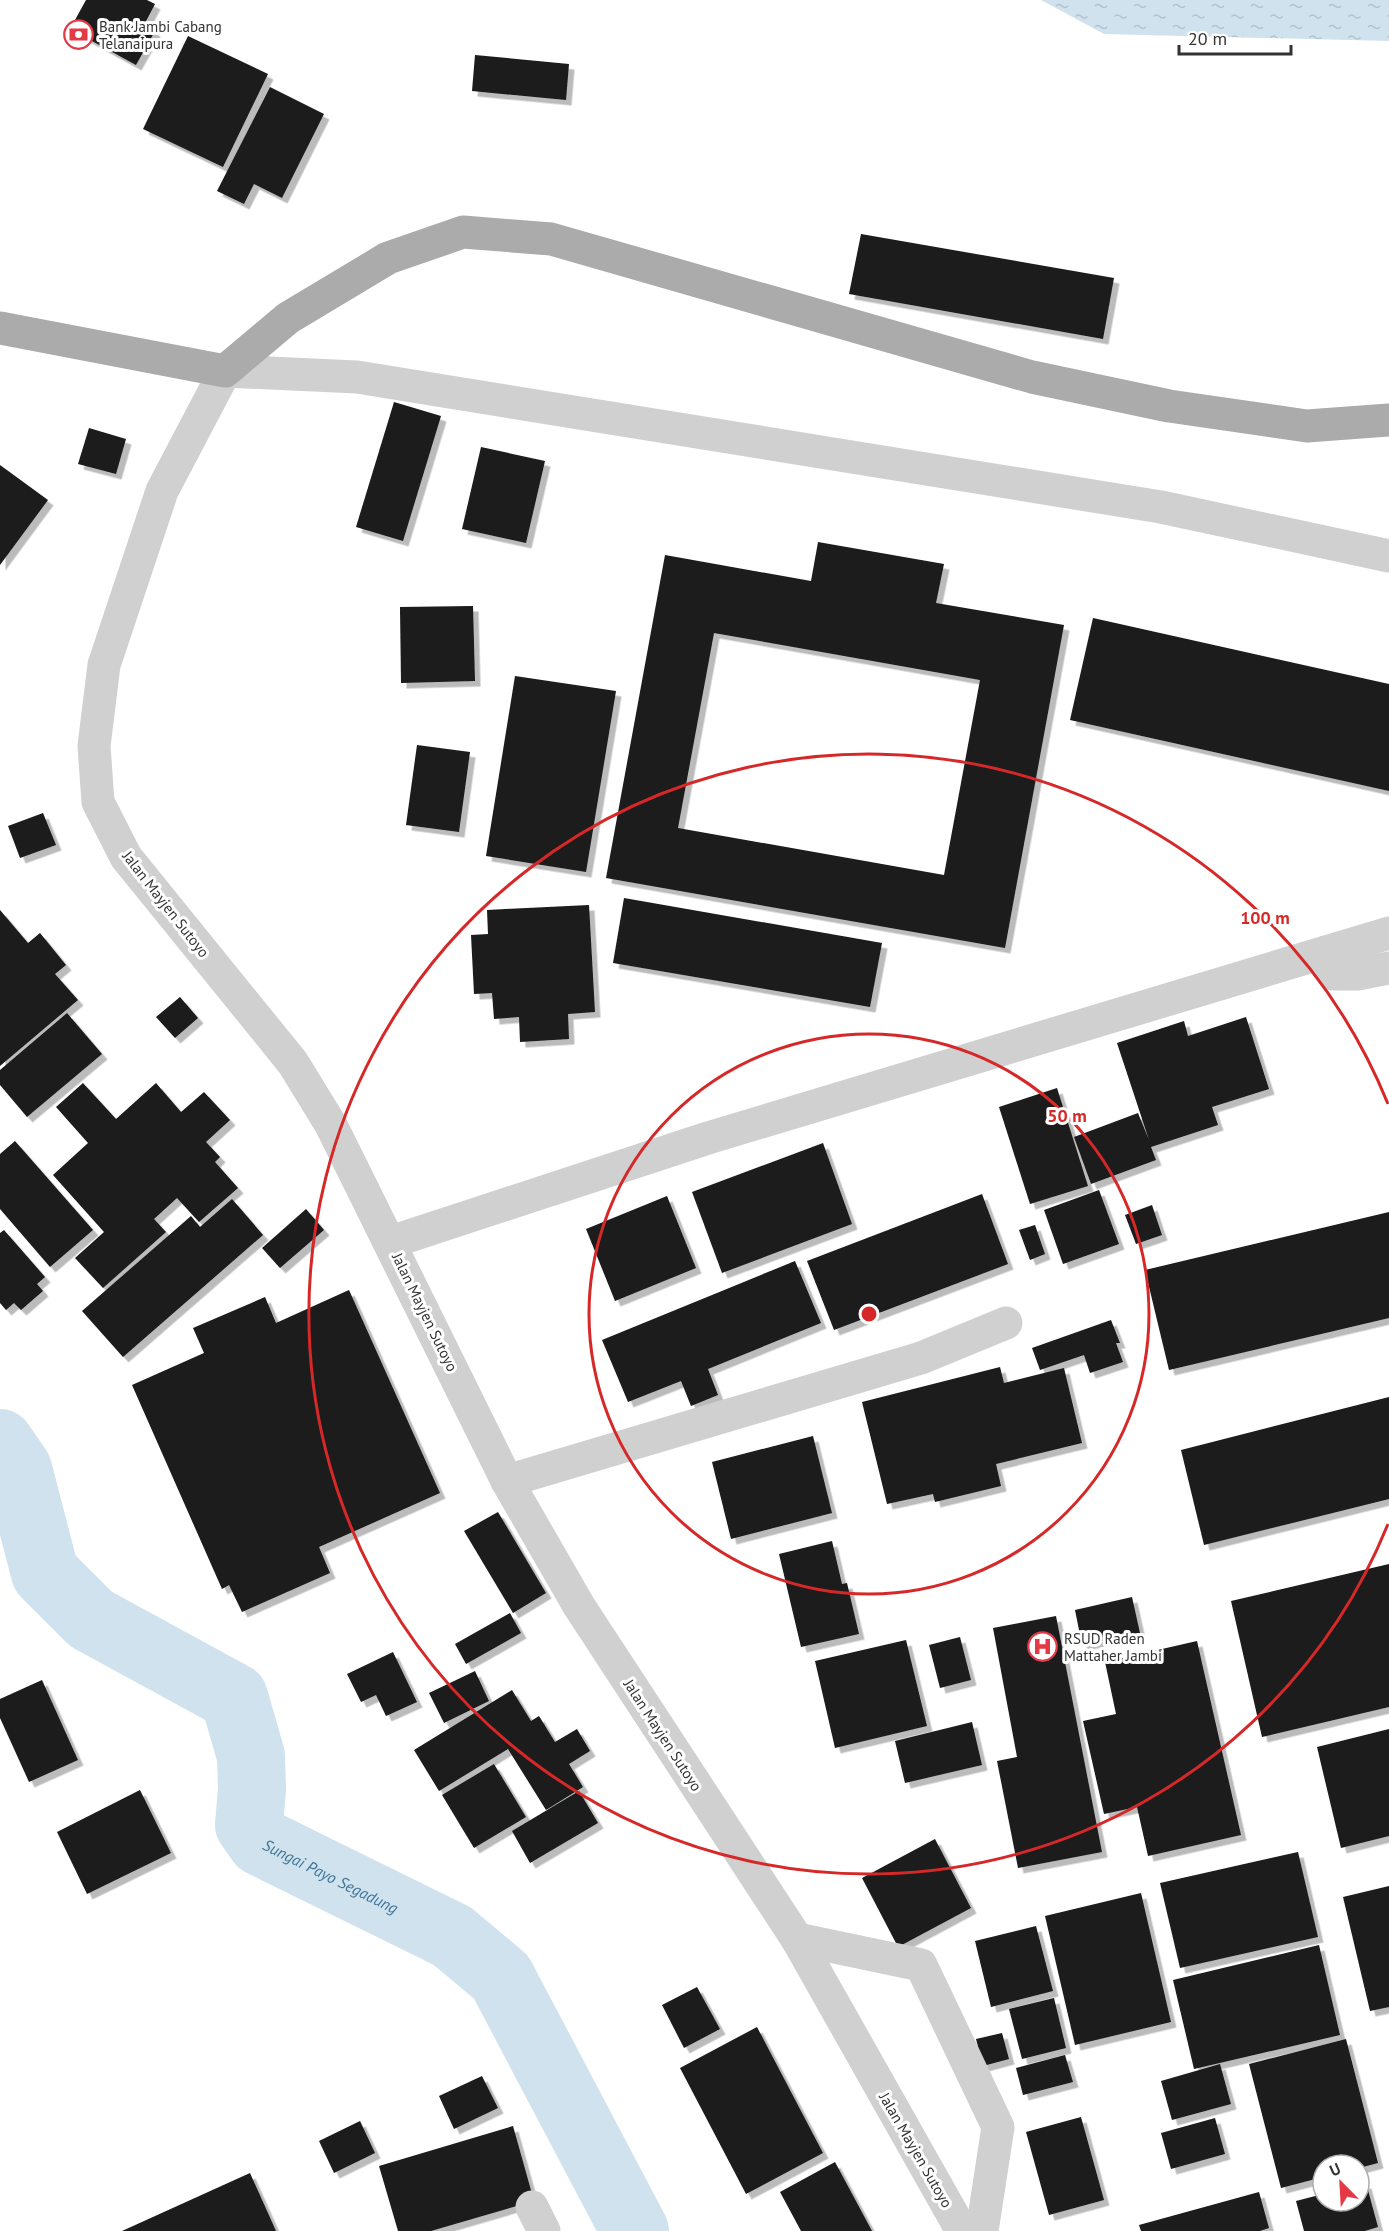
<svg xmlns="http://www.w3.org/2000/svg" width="1389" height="2231" font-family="'PT Sans',sans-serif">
<defs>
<pattern id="water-ripples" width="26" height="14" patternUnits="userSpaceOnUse" patternTransform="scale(1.5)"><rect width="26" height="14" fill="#cfe2ee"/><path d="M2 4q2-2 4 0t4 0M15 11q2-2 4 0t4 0" fill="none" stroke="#b2c2cd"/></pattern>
<filter id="shadow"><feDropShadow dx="5.5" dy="5.5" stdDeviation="0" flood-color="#0004"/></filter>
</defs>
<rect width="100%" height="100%" fill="#fff"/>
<path fill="url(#water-ripples)" d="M1041,0H1389V41L1104,34Z"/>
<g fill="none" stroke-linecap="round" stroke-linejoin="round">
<path stroke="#cfe2ee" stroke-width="68" id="s1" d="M0,1443L18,1469L45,1573L91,1619L234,1697L251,1756L252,1789L249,1825L261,1842L452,1936L501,1977L635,2231"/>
</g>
<g fill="#1a1a1a" fill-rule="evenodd" filter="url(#shadow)">
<path d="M86,0H147L155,4L144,25L155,31L136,65L70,29Z"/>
<path d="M188,36L268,74L223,167L143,129Z"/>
<path d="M475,55L569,64L566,100L472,91Z"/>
<path d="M270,87L324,114L282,198L254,184L244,204L217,191Z"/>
<path d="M861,234L1114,278L1103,339L849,294Z"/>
<path d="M394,402L441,416L403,541L356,527Z"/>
<path d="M89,428L126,439L116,474L78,464Z"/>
<path d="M481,447L545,461L526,543L462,529Z"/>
<path d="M0,465L48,500L0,565Z"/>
<path d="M818,542L944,564L936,603L1064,625L1005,948L606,878L665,555L811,581ZM714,633L980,680L944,875L678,828Z"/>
<path d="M473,606L475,681L401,683L400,607Z"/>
<path d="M1093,618L1389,684V791L1070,720Z"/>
<path d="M515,676L616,691L586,872L486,856Z"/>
<path d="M417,745L470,752L459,832L406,825Z"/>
<path d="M43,813L56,845L20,858L8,826Z"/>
<path d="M624,898L882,943L870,1007L613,963Z"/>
<path d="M589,905L595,1012L568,1014L569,1039L520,1042L519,1017L494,1019L492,993L474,994L471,935L488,934L487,910Z"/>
<path d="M0,910L28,943L40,933L66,965L55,974L78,1000L0,1066Z"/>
<path d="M180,997L198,1018L175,1038L156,1017Z"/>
<path d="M67,1013L102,1054L27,1117L0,1085V1070Z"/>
<path d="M1246,1017L1269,1089L1212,1107L1218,1125L1151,1147L1156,1160L1091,1184L1074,1137L1138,1113L1149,1140L1117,1043L1184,1021L1188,1036Z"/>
<path d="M83,1083L116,1119L156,1083L181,1112L204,1092L230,1120L206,1142L220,1157L215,1162L238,1188L199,1222L177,1198L154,1219L166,1232L103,1288L75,1258L104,1232L53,1175L88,1143L56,1107Z"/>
<path d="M1057,1088L1088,1186L1030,1204L999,1107Z"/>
<path d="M15,1141L93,1230L50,1267L0,1209V1154Z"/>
<path d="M823,1143L852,1224L722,1273L692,1192Z"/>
<path d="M1099,1190L1119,1244L1063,1264L1044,1210Z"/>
<path d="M982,1194L1008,1264L834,1330L807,1261Z"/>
<path d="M667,1196L696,1268L615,1301L586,1229Z"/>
<path d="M232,1199L263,1235L123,1357L82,1311L191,1216L200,1227Z"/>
<path d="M1152,1205L1162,1235L1136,1244L1125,1215Z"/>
<path d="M306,1209L324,1230L280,1268L262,1248Z"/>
<path d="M1389,1212V1318L1169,1370L1145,1270Z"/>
<path d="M1035,1225L1045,1254L1030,1260L1019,1230Z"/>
<path d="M4,1230L45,1277L37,1284L43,1291L21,1310L14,1303L6,1310L0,1303V1233Z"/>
<path d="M795,1261L821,1323L708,1369L718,1395L691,1406L681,1381L628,1402L602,1340Z"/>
<path d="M349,1290L440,1493L319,1547L330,1573L242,1612L229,1585L222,1589L132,1385L204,1353L193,1328L265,1297L276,1323Z"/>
<path d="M1111,1320L1120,1343H1116L1123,1362L1090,1373L1084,1355L1040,1370L1032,1348Z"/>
<path d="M1000,1367L1004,1383L1064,1368L1082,1443L996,1464L1001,1486L935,1502L933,1494L887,1504L862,1402Z"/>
<path d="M1389,1397V1499L1204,1545L1181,1450Z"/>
<path d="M813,1436L832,1513L731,1539L712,1462Z"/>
<path d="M498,1512L546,1593L513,1613L464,1531Z"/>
<path d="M832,1541L842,1584L847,1583L859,1634L801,1647L779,1554Z"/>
<path d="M1389,1564V1707L1262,1737L1231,1601Z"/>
<path d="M1132,1597L1140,1633L1082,1645L1075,1610Z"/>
<path d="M510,1613L521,1633L466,1664L455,1644Z"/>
<path d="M1056,1616L1102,1852L1018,1868L997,1761L1017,1757L993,1628Z"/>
<path d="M960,1637L971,1680L940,1688L929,1645Z"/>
<path d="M906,1640L927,1726L835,1748L815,1661Z"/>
<path d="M1197,1641L1241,1835L1148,1856L1137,1807L1104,1814L1083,1721L1116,1714L1105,1662Z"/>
<path d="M393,1652L417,1702L386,1716L376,1695L361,1702L347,1674Z"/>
<path d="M475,1671L489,1701L444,1723L429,1693Z"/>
<path d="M42,1680L78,1760L29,1782L0,1718V1699Z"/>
<path d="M512,1690L531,1721L539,1716L555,1742L577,1729L590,1751L569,1764L583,1787L546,1810L508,1749L439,1791L414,1750Z"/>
<path d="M972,1722L982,1765L905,1783L895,1741Z"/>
<path d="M1389,1729V1836L1341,1848L1317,1747Z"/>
<path d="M494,1764L526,1817L474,1848L442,1795Z"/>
<path d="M140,1790L171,1853L87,1894L57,1832Z"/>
<path d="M579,1791L598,1823L530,1863L512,1831Z"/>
<path d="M935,1839L971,1908L898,1947L862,1878Z"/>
<path d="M1298,1852L1318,1937L1180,1968L1160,1883Z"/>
<path d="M1389,1886V2007L1370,2011L1343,1897Z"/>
<path d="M1141,1893L1171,2022L1075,2045L1045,1916Z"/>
<path d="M1036,1926L1053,1991L991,2007L975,1941Z"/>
<path d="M1319,1945L1340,2035L1194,2069L1173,1980Z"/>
<path d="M697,1987L720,2029L684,2048L662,2005Z"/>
<path d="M1054,1998L1066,2048L1022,2059L1009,2009Z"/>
<path d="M757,2027L823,2153L746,2194L680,2068Z"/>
<path d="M1002,2033L1009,2059L983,2066L976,2039Z"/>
<path d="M1346,2039L1378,2163L1359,2168V2165H1323V2177L1281,2188L1249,2064Z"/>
<path d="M1065,2055L1073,2082L1023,2095L1016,2068Z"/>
<path d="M1220,2064L1231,2104L1172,2120L1161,2081Z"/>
<path d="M482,2076L498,2108L454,2129L439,2096Z"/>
<path d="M1081,2117L1104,2200L1049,2215L1026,2132Z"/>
<path d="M1215,2118L1225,2154L1171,2169L1161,2133Z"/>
<path d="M360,2121L375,2153L334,2173L319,2141Z"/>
<path d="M513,2126L534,2201L431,2231H398L379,2166Z"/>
<path d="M835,2162L872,2231H801L780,2192Z"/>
<path d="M250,2173L276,2231H122Z"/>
<path d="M1366,2183L1378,2227L1365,2231H1304L1296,2201L1323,2194V2201H1359V2184Z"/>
<path d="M1259,2192L1269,2228L1260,2231H1141L1139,2225Z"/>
</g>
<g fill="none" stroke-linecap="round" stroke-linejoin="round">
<g stroke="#d0d0d0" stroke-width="33">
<path d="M1326,952L1333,974H1358L1389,968"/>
<path d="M391,1242L708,1138L1389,933"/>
<path d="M507,1481L921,1358L1006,1323"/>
<path d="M797,1939L921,1965L998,2127L982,2231"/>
<path d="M532,2207L544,2231"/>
<path d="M962,2231L797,1939L579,1606L507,1481L331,1125L293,1063L126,857L98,802L94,746L104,665L162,491L225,371L357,377L1161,507L1389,556"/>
</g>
<path stroke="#ababab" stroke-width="33" d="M0,328L225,371L288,318L388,258L463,232L551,239L1032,377L1169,406L1307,426L1389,420"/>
</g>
<g fill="none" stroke="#d62828" stroke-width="3">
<circle cx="869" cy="1314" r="280"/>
<path d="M1388 1524A560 560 0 1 1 1388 1104"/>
</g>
<defs>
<symbol id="bank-ring" viewBox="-11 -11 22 22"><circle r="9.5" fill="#fff" stroke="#e63946" stroke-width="1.5"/><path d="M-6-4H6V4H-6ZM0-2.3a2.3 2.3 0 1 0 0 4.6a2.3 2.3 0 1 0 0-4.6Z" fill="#e63946"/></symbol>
<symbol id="hospital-ring" viewBox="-11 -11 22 22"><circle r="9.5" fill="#fff" stroke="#e63946" stroke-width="1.5"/><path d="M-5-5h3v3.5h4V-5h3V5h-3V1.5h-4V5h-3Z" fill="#e63946"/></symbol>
</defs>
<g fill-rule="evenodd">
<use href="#bank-ring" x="62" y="18" width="33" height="33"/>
<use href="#hospital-ring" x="1026" y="1630" width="33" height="33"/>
</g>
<g text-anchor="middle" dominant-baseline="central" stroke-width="6" stroke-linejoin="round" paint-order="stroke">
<g font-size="15" fill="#333" stroke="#fff" text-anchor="start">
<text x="99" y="26">Bank Jambi Cabang<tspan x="99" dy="17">Telanaipura</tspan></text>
<text x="1064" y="1638">RSUD Raden<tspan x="1064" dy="17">Mattaher Jambi</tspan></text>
</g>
<g font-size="15" fill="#333" stroke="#fff">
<text transform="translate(166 904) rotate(52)">Jalan Mayjen Sutoyo</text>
<text transform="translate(425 1312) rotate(64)">Jalan Mayjen Sutoyo</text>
<text transform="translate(663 1735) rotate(57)">Jalan Mayjen Sutoyo</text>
<text transform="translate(916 2150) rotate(60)">Jalan Mayjen Sutoyo</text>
</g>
<g font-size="16" font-style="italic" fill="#3f7597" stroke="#fff">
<text stroke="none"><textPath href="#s1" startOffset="596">Sungai Payo Segadung</textPath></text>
</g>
</g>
<circle cx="869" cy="1314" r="9" fill="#d62828" stroke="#fff" stroke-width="3"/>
<g font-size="18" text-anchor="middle" font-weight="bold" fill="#d62828" stroke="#fff" stroke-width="6" stroke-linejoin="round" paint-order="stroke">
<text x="1265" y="924">100 m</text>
<text x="1067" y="1122">50 m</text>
</g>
<g transform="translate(1341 2183) rotate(336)"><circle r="28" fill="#ffffff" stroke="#adadad" stroke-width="1.5"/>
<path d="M0-4.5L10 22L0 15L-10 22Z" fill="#e63946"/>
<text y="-9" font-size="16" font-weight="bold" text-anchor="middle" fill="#333333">U</text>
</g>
<path d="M1179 45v9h112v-9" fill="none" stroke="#333333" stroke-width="3"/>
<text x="1188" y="45" font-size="18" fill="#333333" stroke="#ffffff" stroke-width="4.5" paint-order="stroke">20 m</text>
</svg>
